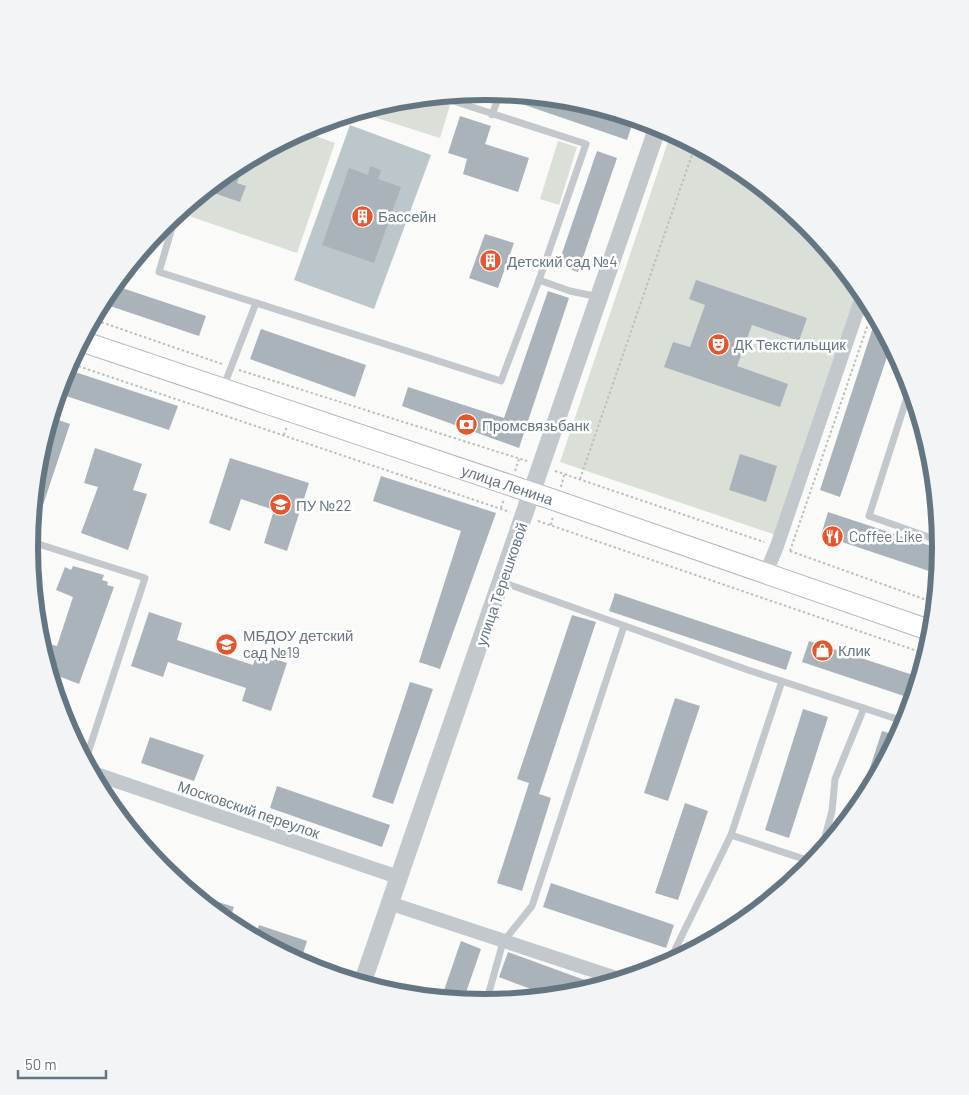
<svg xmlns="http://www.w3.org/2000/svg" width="969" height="1095" font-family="Barlow,sans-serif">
<rect width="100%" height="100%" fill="#fafaf8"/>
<g fill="#dadfd7">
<path d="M427,97L450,105L440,138L358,112L396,100Z"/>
<path d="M302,131L335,143L297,253L186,215C199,179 269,149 302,131Z"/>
<path d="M671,133L738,169L807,225L862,293L779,536L560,462Z"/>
<path d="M558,141L577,147L559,205L540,199Z"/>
</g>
<path fill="#bbc7cb" d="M350,125L431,155L374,309L294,280Z"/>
<g fill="#aab3b9">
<path d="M505,94L574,101L634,119L627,140L504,98Z"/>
<path d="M460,116L491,126L485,144L529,158L518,192L463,174L467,159L448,153Z"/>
<path d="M597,151L617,158L578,272L558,265Z"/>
<path d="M244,162L237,183L246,186L240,202L205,190L232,168Z"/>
<path d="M370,166L381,170L378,179L401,187L374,263L322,245L349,168L368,175Z"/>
<path d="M485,234L514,243L498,288L469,278Z"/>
<path d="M696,280L807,318L799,341L752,325L737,366L788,384L780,407L664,367L673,342L690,347L705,305L689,299Z"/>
<path d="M113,285L206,316L199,336L101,303Z"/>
<path d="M548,291L569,298L519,448L402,406L408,387L504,418Z"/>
<path d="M875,321H877L891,345L840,497L820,490Z"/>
<path d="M261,329L366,365L355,397L250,359Z"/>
<path d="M66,369L178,406L169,430L57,393Z"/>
<path d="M50,417L70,424L34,532H30L38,458Z"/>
<path d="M95,448L142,464L133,490L147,494L128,550L81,533L98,487L84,483Z"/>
<path d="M740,454L777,466L766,502L729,490Z"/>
<path d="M230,458L309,483L287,551L264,543L274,510L241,499L230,531L209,523Z"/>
<path d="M381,476L496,513L440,669L419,662L461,531L373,501Z"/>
<path d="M828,512L940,549L938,574L821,535Z"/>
<path d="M73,566L104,575L102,580L108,582L107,585L114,587L79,684L48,672L44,658L49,644L57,646L73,597L56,590L65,567L71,570Z"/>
<path d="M615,593L792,652L786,670L609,611Z"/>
<path d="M149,612L182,623L177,640L253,665L257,653L287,663L271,711L242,701L246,688L168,662L163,677L131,666Z"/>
<path d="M572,615L596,622L539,794L551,798L522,891L497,883L529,783L517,779Z"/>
<path d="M809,641L919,677L913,699L802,662Z"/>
<path d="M410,682L433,689L393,804L372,797Z"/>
<path d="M675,698L700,706L668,801L644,793Z"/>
<path d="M803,709L828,717L789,838L765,830Z"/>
<path d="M882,731L898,736L867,794L862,792Z"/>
<path d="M150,737L204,755L194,781L141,763Z"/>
<path d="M277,786L390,825L382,847L270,808Z"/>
<path d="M685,803L708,811L678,900L655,893Z"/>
<path d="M551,883L674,925L666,948L543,907Z"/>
<path d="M193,894L234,907L228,924L193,895Z"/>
<path d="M259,925L307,941L300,963L254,939Z"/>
<path d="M461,941L481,949L463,1001L441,999Z"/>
<path d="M508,952L601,986L573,995L552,997L499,977Z"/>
</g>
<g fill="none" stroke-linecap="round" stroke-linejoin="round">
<defs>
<g id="secondary">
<path id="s1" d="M81,341L557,501L932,631"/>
</g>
</defs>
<use href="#secondary" stroke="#b3babf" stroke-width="22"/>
<g stroke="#bbbfc2" stroke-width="2" stroke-dasharray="2.5 2.5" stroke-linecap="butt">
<path d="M92,319L222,364"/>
<path d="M69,363L510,512"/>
<path d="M72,364L75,354"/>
<path d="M239,370L527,461"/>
<path d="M284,435L287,426"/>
<path d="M515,471L519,459"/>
<path d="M555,471L764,542"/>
<path d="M580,479L695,146"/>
<path d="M561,487L564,475"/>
<path d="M501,508L504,499"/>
<path d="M538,521L926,654"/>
<path d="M551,525L553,516"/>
<path d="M790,551L935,603"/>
<path d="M790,551L868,324"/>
</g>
<g stroke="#c3c8cc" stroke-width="7">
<path d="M492,115L500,93"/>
<path d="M176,214L159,272L501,381L539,280L586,144L438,96"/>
<path d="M539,280L570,291L599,297"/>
<path d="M858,310L875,316"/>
<path d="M223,388L256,303"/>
<path d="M910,388L869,516L940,541"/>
<path d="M29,541L145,578L85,762"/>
<path d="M502,582L748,670L906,722"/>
<path d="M731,835L813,862"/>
<path d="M821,852L832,811L835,779L864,708"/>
<path d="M668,964L731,835L782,681"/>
<path d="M486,1003L503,942L532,906L624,626"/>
</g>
<g stroke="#c3c8cc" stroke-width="14">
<path d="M765,575L777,546L863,294"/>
<path d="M90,772L398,877"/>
<path d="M389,903L622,980"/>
</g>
<path stroke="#c3c8cc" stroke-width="18" d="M362,984L658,126"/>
<use href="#secondary" stroke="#fff" stroke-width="20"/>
</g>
<defs>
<symbol id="building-disc" viewBox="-11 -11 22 22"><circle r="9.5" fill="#e4572e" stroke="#fff"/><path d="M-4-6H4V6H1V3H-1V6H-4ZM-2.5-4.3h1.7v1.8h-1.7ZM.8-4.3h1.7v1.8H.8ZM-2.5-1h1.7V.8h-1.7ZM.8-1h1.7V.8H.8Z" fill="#fff"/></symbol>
<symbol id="theatre-disc" viewBox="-11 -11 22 22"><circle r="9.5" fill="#e4572e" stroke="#fff"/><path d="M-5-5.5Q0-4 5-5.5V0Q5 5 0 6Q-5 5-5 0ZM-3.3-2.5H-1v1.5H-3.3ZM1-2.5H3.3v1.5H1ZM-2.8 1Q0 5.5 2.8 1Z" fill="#fff"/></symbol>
<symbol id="bank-disc" viewBox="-11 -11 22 22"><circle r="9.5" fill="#e4572e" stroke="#fff"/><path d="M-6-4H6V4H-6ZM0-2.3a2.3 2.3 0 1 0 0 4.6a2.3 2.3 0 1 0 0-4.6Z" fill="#fff"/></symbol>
<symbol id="university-disc" viewBox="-11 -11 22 22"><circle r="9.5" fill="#e4572e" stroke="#fff"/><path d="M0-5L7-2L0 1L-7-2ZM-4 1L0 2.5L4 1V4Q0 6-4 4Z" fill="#fff"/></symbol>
<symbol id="restaurant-disc" viewBox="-11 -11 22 22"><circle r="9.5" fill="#e4572e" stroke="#fff"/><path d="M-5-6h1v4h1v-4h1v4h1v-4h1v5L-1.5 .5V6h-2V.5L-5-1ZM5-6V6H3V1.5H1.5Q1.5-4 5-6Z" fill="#fff"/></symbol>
<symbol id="school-disc" viewBox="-11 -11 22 22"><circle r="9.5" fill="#e4572e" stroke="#fff"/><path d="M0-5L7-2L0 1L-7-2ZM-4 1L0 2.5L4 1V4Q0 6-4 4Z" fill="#fff"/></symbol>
<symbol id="shop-disc" viewBox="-11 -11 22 22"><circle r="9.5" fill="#e4572e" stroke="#fff"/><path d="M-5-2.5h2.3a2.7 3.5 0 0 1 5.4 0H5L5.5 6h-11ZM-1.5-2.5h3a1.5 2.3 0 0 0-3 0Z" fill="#fff"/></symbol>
</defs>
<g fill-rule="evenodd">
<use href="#building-disc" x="350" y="204" width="25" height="25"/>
<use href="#building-disc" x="478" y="248" width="25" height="25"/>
<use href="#theatre-disc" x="706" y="332" width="25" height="25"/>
<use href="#bank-disc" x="454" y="412" width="25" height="25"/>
<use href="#university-disc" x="268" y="492" width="25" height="25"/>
<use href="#restaurant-disc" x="820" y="524" width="25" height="25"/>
<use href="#school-disc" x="214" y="632" width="25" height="25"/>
<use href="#shop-disc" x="810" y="638" width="25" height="25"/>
</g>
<g text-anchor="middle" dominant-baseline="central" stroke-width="5" stroke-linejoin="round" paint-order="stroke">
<g font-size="15" fill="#657683" stroke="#fff" text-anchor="start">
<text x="378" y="216">Бассейн</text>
<text x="507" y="261">Детский сад №4</text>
<text x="734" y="344">ДК Текстильщик</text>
<text x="482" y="425">Промсвязьбанк</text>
<text x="296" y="505">ПУ №22</text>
<text x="849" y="536">Coffee Like</text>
<text x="243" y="635">МБДОУ детский<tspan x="243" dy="17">сад №19</tspan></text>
<text x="838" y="650">Клик</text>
</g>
<g font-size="15" fill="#657683" stroke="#fff">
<text stroke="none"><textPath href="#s1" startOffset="450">улица Ленина</textPath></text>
<text transform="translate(501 584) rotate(-71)">улица Терешковой</text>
<text transform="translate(249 809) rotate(19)">Московский переулок</text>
</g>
</g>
<path d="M0 0H969V1095H0ZM38 547a447 447 0 1 1 894 0a447 447 0 1 1-894 0Z" fill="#f3f4f5" fill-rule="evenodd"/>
<path fill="none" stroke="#657683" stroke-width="6" d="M38 547a447 447 0 1 1 894 0a447 447 0 1 1-894 0Z"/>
<path d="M18 1070v8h88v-8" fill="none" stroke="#657683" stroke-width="2.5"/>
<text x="25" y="1070" font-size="15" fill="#657683" stroke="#ffffff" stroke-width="4" paint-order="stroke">50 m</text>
</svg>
